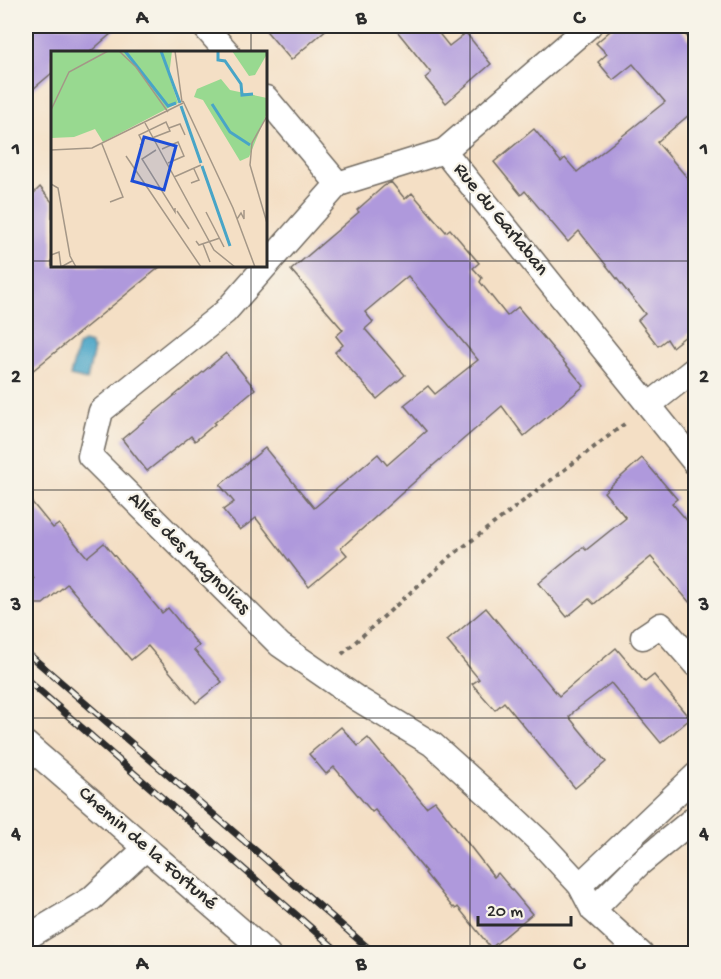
<svg xmlns="http://www.w3.org/2000/svg" width="721" height="979" font-family="'Gochi Hand',sans-serif">
<rect width="100%" height="100%" fill="#f7f3e8"/>
<filter id="ink" filterUnits="userSpaceOnUse"><feTurbulence type="fractalNoise" baseFrequency=".0167" numOctaves="2"/><feDisplacementMap in="SourceGraphic" scale="12" xChannelSelector="R" yChannelSelector="G"/><feConvolveMatrix kernelMatrix="1 2 1 2 8 2 1 2 1" color-interpolation-filters="sRGB"/></filter>
<filter id="wash" filterUnits="userSpaceOnUse"><feTurbulence type="fractalNoise" baseFrequency=".008" numOctaves="4" result="noise"/><feDisplacementMap in="SourceGraphic" scale="24" xChannelSelector="R" yChannelSelector="G"/><feGaussianBlur stdDeviation="1.35" result="paint"/><feColorMatrix in="noise" values="0 0 0 0 0 0 0 0 0 0 0 0 0 0 0 0 0 1.4 0 .05"/><feComposite in="paint" operator="in"/></filter>
<g filter="url(#wash)">
<rect width="100%" height="100%" fill="#f4dfc5"/>
<path fill="#48a5c7" stroke="#3a6879" stroke-width="1.5" d="M83,342L91,344L92,349H94L87,380L70,376L78,346L80,345Z"/>
<g id="blocks">
<g fill="#af99dc">
<path d="M39,26H120L90,52H52V73L26,95V37Z"/>
<path d="M262,26H330L291,60Z"/>
<path d="M393,26H433L449,46L466,33L491,64L446,103L425,78L431,73Z"/>
<path d="M616,26H677L696,46V109L657,142L696,188V328L672,347L667,339L658,346L638,320L645,314L579,231L568,242L525,191L521,195L494,162L534,129L561,162L565,158L577,172L665,102L633,64L613,80L598,62L607,54L596,43Z"/>
<path d="M391,182L405,199L412,193L446,232L450,229L479,263L473,268L482,278L480,282L507,316L518,307L584,386L524,436L502,406L422,475L341,548L347,555L309,587L256,518L240,530L223,510L234,502L220,485L265,448L314,508L378,454L387,465L426,431L404,405L428,386L435,394L478,360L408,276L365,312L373,322L365,329L405,375L377,399L335,352L343,345L336,336L343,330L291,270L359,212L357,210L384,186Z"/>
<path d="M40,187L52,202V266H161L26,376V201Z"/>
<path d="M226,353L255,389L214,423L215,424L195,441L191,436L147,471L122,439Z"/>
<path d="M642,458L677,499L672,503L696,531V610L651,557L594,604L589,599L567,617L539,583L583,547L586,550L626,518L604,492Z"/>
<path d="M26,495L53,528L59,524L87,557L104,543L162,613L168,608L199,646L194,650L222,682L196,703L148,646L131,660L67,584L43,604H35L26,597V587L34,578L26,568Z"/>
<path d="M486,608L559,696L616,648L645,682L654,675L690,719L661,743L611,683L573,712V713L569,717L606,762L575,788L504,702L495,710L472,684L479,679L447,641Z"/>
<path d="M341,727L358,746L368,738L426,807L435,801L494,877L498,873L532,914L491,948L458,907L456,909L454,907L453,908L425,873L426,872L375,810L372,812L334,767L326,774L309,754Z"/>
</g>
</g>
</g>
<g filter="url(#ink)">
<use href="#blocks" fill-opacity="0" stroke="#716a61" stroke-width="1.5"/>
<g fill="none" stroke-linecap="round" stroke-linejoin="round">
<defs>
<g id="minor">
<path d="M204,26L227,52"/>
<path d="M266,98L338,184L444,151L696,464"/>
<path d="M444,151L589,26"/>
<path d="M338,184L225,312L101,411L90,456L280,645L358,699L432,744L509,813L542,844L580,885L593,910L641,954"/>
<path d="M649,405L696,368"/>
<path d="M643,637L661,625L696,665"/>
<path d="M26,744L268,954"/>
<path d="M580,885L696,775"/>
<path d="M593,910L639,864L696,817"/>
<path d="M26,938L91,899L146,848"/>
</g>
</defs>
<use href="#minor" stroke="#716a61" stroke-width="27"/>
<path stroke="#716a61" stroke-width="4" stroke-dasharray="4.5 4.5" stroke-linecap="butt" d="M342,654L450,557L627,422"/>
<use href="#minor" stroke="#fff" stroke-width="24"/>
<defs>
<g id="rail">
<path d="M26,652L375,954"/>
<path d="M26,679L341,954"/>
</g>
</defs>
<use href="#rail" stroke="#2b2b2b" stroke-width="7"/>
<use href="#rail" stroke="#f7f3e8" stroke-width="4.5" stroke-dasharray="14" stroke-linecap="butt"/>
</g>
</g>
<path fill="none" stroke="#2b2b2b" stroke-width="1.5" stroke-opacity="0.55" d="M251,26V52M470,26V954M26,261H52M266,261H696M251,266V954M26,490H696M26,718H696"/>
<g text-anchor="middle" dominant-baseline="central" stroke-width="4.5" stroke-linejoin="round" paint-order="stroke">
<g font-size="20" fill="#2b2b2b" stroke="#f7f3e8">
<text transform="translate(500 220) rotate(51)">Rue du Garlaban</text>
<text transform="translate(188 554) rotate(45)">Allée des Magnolias</text>
<text transform="translate(147 849) rotate(41)">Chemin de la Fortuné</text>
</g>
</g>
<g transform="translate(51 51)">
<rect width="216" height="216" fill="#f4dfc5"/>
<path d="M0,0H121L118,25L127,52L52,91L44,78L23,86L0,87ZM181,0H216V3L204,24L198,25ZM170,28L179,39L216,47V62L198,106L189,110L152,49L143,46L146,38Z" fill="#98d990"/>
<path fill="none" stroke="#48a5c7" stroke-width="3" d="M74,0L117,55L125,52M110,0L129,52M167,0V9L174,10L190,33L191,44L202,43M161,53L179,81L199,94M130,55L150,112M151,115L179,195"/>
<path fill="none" stroke="#a49787" stroke-width="1.5" d="M68,0L85,16L117,61M124,0L131,51M132,50L182,157L204,216M0,59L18,21L57,0M216,65L201,92L199,114L216,172M94,72L163,199L184,216M118,77L129,73L134,84M51,93L72,146L59,151M89,94L92,92L88,84L115,71L119,80L101,87M111,98L127,91L133,105L117,112M0,99L41,97L132,52M105,99L91,108L124,161V157M75,105L150,216M123,126L150,114M140,132L148,129L143,118M0,133L7,137L19,205L25,216M126,160L138,178M155,161L173,196M186,168L190,162L193,168V159M145,190L148,194L169,187M152,193L159,211M0,204L8,201L10,216L21,210"/>
<path fill="#1d4ed8" fill-opacity="0.15" stroke="#1d4ed8" stroke-width="3" d="M93,86L125,95L113,139L81,130Z"/>
<rect width="216" height="216" fill="none" stroke="#2b2b2b" stroke-width="3"/>
</g>
<rect width="721" height="979" fill="none" stroke="#f7f3e8" stroke-width="66"/>
<path d="M478 916v9h93v-9" fill="none" stroke="#2b2b2b" stroke-width="3"/>
<text x="487" y="916" font-size="18" fill="#2b2b2b" stroke="#f7f3e8" stroke-width="4.5" paint-order="stroke">20 m</text>
<rect x="33" y="33" width="655" height="913" fill="none" stroke="#2b2b2b" stroke-width="2"/>
<g font-size="20" text-anchor="middle" font-weight="bold" fill="#2b2b2b">
<text x="142" y="23">A</text>
<text x="361" y="23">B</text>
<text x="579" y="23">C</text>
<text x="16" y="154">1</text>
<text x="704" y="154">1</text>
<text x="16" y="382">2</text>
<text x="704" y="382">2</text>
<text x="16" y="610">3</text>
<text x="704" y="610">3</text>
<text x="16" y="839">4</text>
<text x="704" y="839">4</text>
<text x="142" y="969">A</text>
<text x="361" y="969">B</text>
<text x="579" y="969">C</text>
</g>
</svg>
